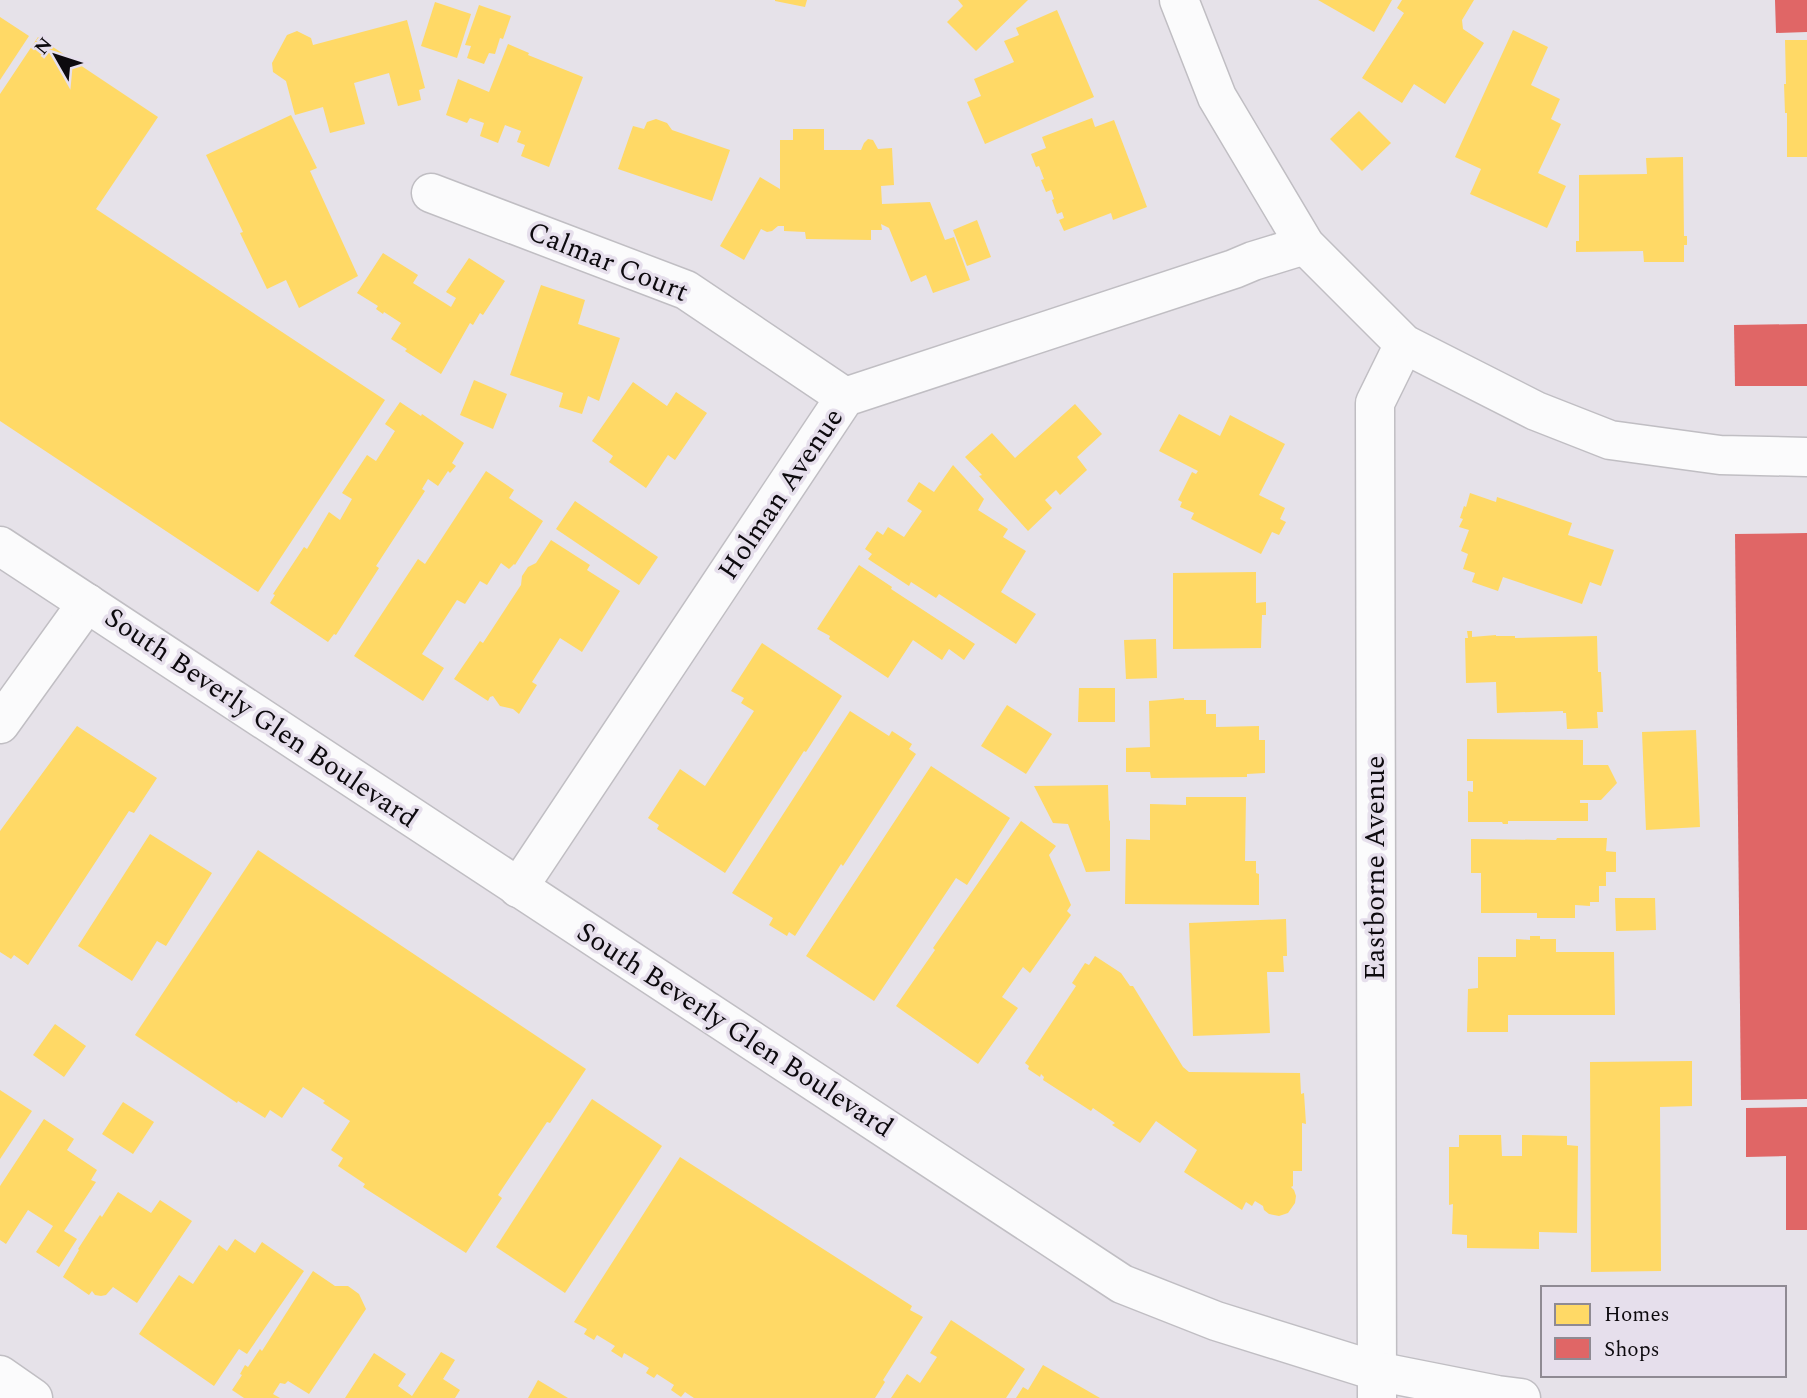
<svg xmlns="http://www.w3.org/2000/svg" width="1807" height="1398" font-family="Spectral,serif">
<rect width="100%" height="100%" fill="#e6e2e9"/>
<g fill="#ffd966">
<path d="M775,0H807L805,7L775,1Z"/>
<path d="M958,0H1028L976,51L947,22L963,6Z"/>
<path d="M1318,0H1392L1374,32Z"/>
<path d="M1402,0H1474L1462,20L1463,29L1484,43L1445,104L1414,84L1402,103L1362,78L1404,13L1397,8Z"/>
<path d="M435,2L471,14L457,58L421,46Z"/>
<path d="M479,5L511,16L503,39L500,38L495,54L489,53L484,64L467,58L471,46L465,45Z"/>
<path d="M1057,10L1094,97L985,144L967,102L981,96L974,79L1014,62L1004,41L1019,35L1016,28Z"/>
<path d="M0,17L29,36L0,80Z"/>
<path d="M407,20L425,88L419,90L421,100L398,106L389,73L354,83L365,124L330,133L323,107L295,115L286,81L273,72L272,63L287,35L297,31L311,38L313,45Z"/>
<path d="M1513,30L1548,47L1531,85L1560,99L1551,119L1561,124L1538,173L1566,186L1547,228L1470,194L1481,169L1455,157Z"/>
<path d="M38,37L158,117L96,209L385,400L258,592L0,421V94Z"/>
<path d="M1785,40H1807V157H1787V113H1785L1784,84H1786Z"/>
<path d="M508,44L529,53L528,55L583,77L549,167L521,156L525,145L517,142L521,131L505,125L498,143L480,136L484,123L470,118L467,123L446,115L458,79L489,92Z"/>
<path d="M1359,111L1391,143L1362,171L1330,139Z"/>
<path d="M291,115L317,168L310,171L358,276L299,308L286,280L267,289L240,233L243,232L206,155Z"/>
<path d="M1092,118L1095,127L1114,120L1147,207L1113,220L1111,213L1064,231L1059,220L1064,218L1062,212L1057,214L1052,200L1054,199L1051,190L1046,192L1041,180L1044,179L1039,166L1036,167L1031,154L1046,148L1042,137Z"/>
<path d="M656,119L667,123L672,130L730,150L712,201L618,169L633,126L644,129L647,122Z"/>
<path d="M793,129H824V150H861L864,143L868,139L873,140L878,149L892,148L894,185L881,186L882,204L930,202L945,240L954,237L970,280L933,293L926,275L911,282L889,228L881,224L882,230H871V240L806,239L805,232L784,231V226H778L772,231L767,232L761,229L744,260L720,246L760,177L780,189V140H793Z"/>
<path d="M1683,157L1684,236H1687V245H1684V262H1644L1643,251L1576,252V241H1579V175L1647,174L1646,158Z"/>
<path d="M977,220L991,257L967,266L953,230Z"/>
<path d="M383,253L418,275L413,283L451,307L456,298L446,292L469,258L505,281L483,315L480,313L473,325L470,323L441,374L405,351L407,349L391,339L401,323L384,312L383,314L376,309L378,306L357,293Z"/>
<path d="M541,285L585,300L578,324L620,338L599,401L588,396L582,414L559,407L563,393L510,375Z"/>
<path d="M474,380L507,394L493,429L460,415Z"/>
<path d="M633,382L667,406L676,392L707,413L675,460L668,455L646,488L609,462L613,456L592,441Z"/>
<path d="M400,402L421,416L422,414L464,443L452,463L456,466L450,473L448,471L438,486L428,479L422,489L425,491L376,566L379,568L336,635L334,634L328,642L270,603L275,595L273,594L304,547L307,549L329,512L340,520L352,499L342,493L367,455L376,461L395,431L385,424Z"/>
<path d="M1075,404L1102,434L1077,457L1087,470L1060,495L1056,490L1045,500L1052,508L1028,531L979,476L982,475L965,457L992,433L1015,458Z"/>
<path d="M1179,414L1220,436L1230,415L1285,444L1259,495L1285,508L1280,519L1286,522L1279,535L1272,532L1261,554L1191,519L1194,513L1180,507L1182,502L1178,500L1192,472L1196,474L1198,471L1159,451Z"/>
<path d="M953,465L984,499L978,510L1008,529L1003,537L1026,551L1001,592L1036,614L1016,644L939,594L936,598L911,582L909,586L868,559L872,554L865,549L877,531L883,535L888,527L904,537L922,511L907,501L919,482L934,492Z"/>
<path d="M486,471L514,490L509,498L543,521L515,565L514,564L509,569L501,563L487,585L480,581L465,604L457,600L422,654L444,668L423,701L354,656L418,559L425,564Z"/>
<path d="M1470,493L1496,502L1497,497L1572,523L1568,535L1614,550L1601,586L1590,582L1582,604L1503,577L1498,591L1472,582L1475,573L1463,569L1468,554L1461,551L1469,530L1459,527L1463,519L1460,518L1464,506L1466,507Z"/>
<path d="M575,501L658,557L639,585L556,529Z"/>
<path d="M551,540L590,565L587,570L620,591L582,652L560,638L532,682L537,685L519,714L513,709L500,706L493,696L490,697L488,701L454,679L480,641L483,643L521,585L522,576L528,567L536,563Z"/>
<path d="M859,565L892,587L891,589L975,644L964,660L949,649L942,660L913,640L888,678L829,639L830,636L817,629Z"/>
<path d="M1256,572V603L1266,602V615H1262L1261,648L1173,649V573Z"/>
<path d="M1467,631H1472V637L1496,635V636H1515V638L1597,636L1598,672H1601L1603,712H1597L1598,728L1567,729L1566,713H1563V711L1497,713L1496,682L1466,683L1465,638H1468Z"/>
<path d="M1156,639L1157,678L1126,679L1124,640Z"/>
<path d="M762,643L842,696L806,752L804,751L725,873L657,829L659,825L648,818L680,769L705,786L754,711L741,703L744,698L731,691Z"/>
<path d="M1079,688H1115V722H1078Z"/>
<path d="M1184,698V700H1206V714H1216V727L1259,726V740H1265V773L1247,774V777L1151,778L1150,772H1126V748L1150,747L1149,701Z"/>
<path d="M1007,705L1052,734L1026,774L981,746Z"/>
<path d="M850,711L889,736L892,731L912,744L909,749L916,754L843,866L841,864L795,936L789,932L787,936L769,925L773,918L732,893Z"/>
<path d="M77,726L157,778L134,813L129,811L28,965L14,955L11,959L0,952V831Z"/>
<path d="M1696,730L1700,827L1646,830L1642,732Z"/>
<path d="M1467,739L1583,740V765H1608L1617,783L1601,800H1580V803H1588V821H1508V824H1503L1502,822H1468V791L1473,792V781H1467Z"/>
<path d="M931,766L1010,818L967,885L956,878L874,1001L806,956Z"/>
<path d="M1108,785L1109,820L1110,821V871L1086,872L1068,824L1053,823L1034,786Z"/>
<path d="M1186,797H1246L1245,861H1256V873L1259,874V905L1125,904L1126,839L1150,840V804L1186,805Z"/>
<path d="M1021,821L1056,846L1049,855L1071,905L1067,911L1071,915L1030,973L1023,967L1002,997L1018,1008L978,1064L896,1006L935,950L933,948Z"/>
<path d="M150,834L212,873L166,946L157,941L132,981L78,946Z"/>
<path d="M1557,838H1607L1606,851L1616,852V872H1606V886H1599V902H1590V906L1575,905V918H1537V913H1481V873H1471V839L1556,840Z"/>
<path d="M258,850L586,1069L550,1123L547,1122L498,1195L502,1198L466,1253L363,1187L365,1184L338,1166L343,1158L331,1150L350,1121L323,1103L325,1101L303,1087L282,1118L270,1110L265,1118L238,1101L237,1103L135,1035Z"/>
<path d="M1615,898H1655L1656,930L1616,931Z"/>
<path d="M1286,919L1287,956H1283L1284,972H1267L1270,1033L1193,1036L1189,923Z"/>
<path d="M1530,936H1540V939H1556V952H1614L1615,1015H1508V1032H1467L1468,989L1478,988V957H1516V939L1530,940Z"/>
<path d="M1095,956L1121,973L1130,986H1133L1183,1067L1189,1072L1300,1073L1301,1094L1304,1093L1306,1124L1302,1123V1171H1293V1186L1291,1187L1294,1190L1296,1196L1295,1203L1288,1213L1279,1216L1269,1214L1264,1210L1263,1206L1255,1201L1252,1206L1246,1202L1242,1210L1184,1172L1197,1150L1156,1121L1140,1143L1112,1125L1115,1123L1093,1108L1091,1111L1043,1080L1044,1077L1041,1074L1040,1077L1028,1069L1029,1066L1025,1063L1076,986L1072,983L1085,963L1089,965Z"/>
<path d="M55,1024L86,1046L64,1077L33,1055Z"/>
<path d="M1692,1061V1106L1660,1107L1661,1271L1591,1272L1590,1062Z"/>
<path d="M0,1090L32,1111L0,1159Z"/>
<path d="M592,1099L662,1146L565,1293L496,1247Z"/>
<path d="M123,1102L154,1122L133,1154L102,1134Z"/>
<path d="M44,1119L74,1139L67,1150L97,1170L91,1180L96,1182L64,1231L77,1239L59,1267L36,1252L53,1226L28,1210L6,1244L0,1240V1186Z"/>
<path d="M1459,1135H1501L1502,1156H1522V1135L1567,1136V1145L1578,1146L1577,1233L1539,1232V1249L1467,1248V1235L1452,1234L1453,1204L1449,1205V1147H1459Z"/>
<path d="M680,1157L912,1306L910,1310L923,1317L883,1380L885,1382L875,1398H694L685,1392L681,1397L671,1390L674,1385L657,1374L654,1378L646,1373L649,1368L624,1353L622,1358L611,1351L615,1346L597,1335L594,1340L584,1334L587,1329L574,1322Z"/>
<path d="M118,1192L151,1213L160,1200L192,1221L137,1303L113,1287L106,1295L101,1296L95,1295L92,1291L89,1295L63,1277L79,1250L78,1249L100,1215L102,1217Z"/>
<path d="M235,1239L255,1253L262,1242L304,1271L247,1354L239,1349L214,1386L139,1334L179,1275L193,1284L219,1245L227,1251Z"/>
<path d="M313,1271L335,1286H348L359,1294L366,1309L309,1394L288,1381L285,1384L280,1383L273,1394L280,1398H244L232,1390L242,1375L240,1374L245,1365L248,1367L260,1349L262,1351Z"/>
<path d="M951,1320L1025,1369L1006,1398H891L907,1374L920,1383L937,1357L930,1353Z"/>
<path d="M441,1352L455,1360L443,1379L460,1390L455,1398H345L374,1353L406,1374L398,1386L412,1396Z"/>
<path d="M1043,1365L1100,1398H1016L1023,1387L1028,1390Z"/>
<path d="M538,1380L568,1398H528Z"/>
</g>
<g fill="#e06666">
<path d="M1775,0H1807V32L1776,33Z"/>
<path d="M1807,324V386H1735L1734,325Z"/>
<path d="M1807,533V1099L1741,1100L1735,534Z"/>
<path d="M1807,1107V1230H1786V1156L1746,1157V1108Z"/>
</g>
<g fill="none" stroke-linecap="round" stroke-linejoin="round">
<defs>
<g id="minor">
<path d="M1179,0L1217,97L1305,245L1404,344L1536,411L1610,440L1720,455L1807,457"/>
<path d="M431,193L686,290L845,397"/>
<path d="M0,724L87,603"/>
<path d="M518,888L845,397L1234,269L1253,261L1305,245"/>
<path d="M0,1375L33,1398"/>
<path d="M1377,1398L1375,403L1404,344"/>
</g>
<path id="major" d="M0,546L1122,1284L1216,1321L1376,1371L1497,1395L1521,1398"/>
</defs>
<use href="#minor" stroke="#c0bec3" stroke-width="41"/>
<use href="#major" stroke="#c0bec3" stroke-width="41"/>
<use href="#minor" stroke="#fbfbfc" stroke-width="38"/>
<use href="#major" stroke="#fbfbfc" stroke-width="38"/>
</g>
<g text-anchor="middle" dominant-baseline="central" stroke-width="7" stroke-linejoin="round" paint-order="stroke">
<g font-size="28" fill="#0d0a0e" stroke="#e6dfec">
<text transform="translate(608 262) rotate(22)">Calmar Court</text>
<text transform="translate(781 494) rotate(-56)">Holman Avenue</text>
<text transform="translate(261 718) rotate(34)">South Beverly Glen Boulevard</text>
<text transform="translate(1375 868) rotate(-90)">Eastborne Avenue</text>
<text transform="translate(735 1030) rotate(33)">South Beverly Glen Boulevard</text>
</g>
</g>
<rect x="1541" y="1286" width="245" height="91" fill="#e6dfec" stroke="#8f8a93" stroke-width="2"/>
<rect x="1555" y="1304" width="35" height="21" fill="#ffd966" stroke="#8f8a93" stroke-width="2"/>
<text x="1604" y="1321" font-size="21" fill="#0d0a0e">Homes</text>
<rect x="1555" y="1338" width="35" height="21" fill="#e06666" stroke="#8f8a93" stroke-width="2"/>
<text x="1604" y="1356" font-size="21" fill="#0d0a0e">Shops</text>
<g transform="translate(56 56) rotate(309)" stroke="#e6dfec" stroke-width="5" paint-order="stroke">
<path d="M0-5L12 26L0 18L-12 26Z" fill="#0d0a0e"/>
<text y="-10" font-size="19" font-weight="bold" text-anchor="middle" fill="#0d0a0e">N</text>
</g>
</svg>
